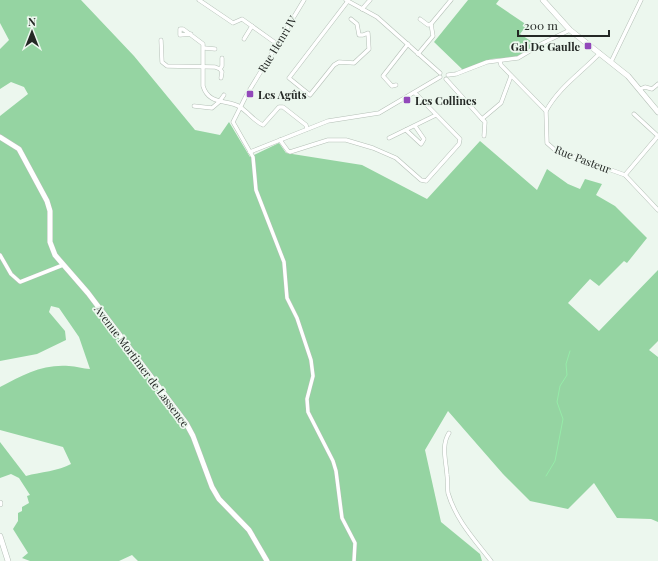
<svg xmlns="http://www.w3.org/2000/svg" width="658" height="561" font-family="'Playfair Display',serif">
<rect width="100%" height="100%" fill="#ecf7ee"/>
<g fill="#95d4a2">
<path d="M0,0H81L134,56L195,130L220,135L229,122L250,157L279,143L286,153L362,165L427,199L480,141L537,190L547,169L568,184L580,189L585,179L602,184L596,195L615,206L647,238L627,263L624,261L599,286L590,279L568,303L599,331L658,270V341L649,350L658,357V522L651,519L617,518L594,483L568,509L530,501L503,474L448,411L425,450L441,522L480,554L482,561H138L132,555L119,561H30L22,558L28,553L13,529L18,521V513L22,511V507L29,503L27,496L30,495L19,478L11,474L0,478V442L26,476C40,472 59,471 71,464L63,447L0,430V387C23,375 42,364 69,366C76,366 83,369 90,369L79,337L59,308L51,306L49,312L65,331L66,340L37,354L0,361V116L28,94L24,87L11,82L0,89V49L9,40L0,23Z"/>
<path d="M468,0H499L496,4L527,25L520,34L537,45L518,57L491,59L463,70L434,42Z"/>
</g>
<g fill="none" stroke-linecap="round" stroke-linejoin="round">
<path stroke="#95eca9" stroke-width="1" d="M546,476L555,461L563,419L557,402L560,386L567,375L566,364L570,351"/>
<defs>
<g id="street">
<path d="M199,0L233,23L242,19L277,44"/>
<path d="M304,0L246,96L233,122L253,157L256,190L284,262L287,298L297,318L311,360L313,376L307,399L308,412L333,461L336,471L342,518L355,543L354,561"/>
<path d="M346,0L377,17L440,73"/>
<path d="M348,1L289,78L310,95L334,65L339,62L354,63L369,49L368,33L363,35H359L357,24L351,19"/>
<path d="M362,9L370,0"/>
<path d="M420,19L428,25L431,24"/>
<path d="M191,34L180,35V29H183L203,44V86C209,106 228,99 240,107C248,112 254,121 263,125L279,107H283L306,125L307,129"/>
<path d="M244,39L252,26"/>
<path d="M161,40L162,62L167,66L215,67L220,69L222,72L221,78"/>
<path d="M204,48L215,49"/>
<path d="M418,54L433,36L431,24L451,0"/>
<path d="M500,61L501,65L546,111L547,143L555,150L625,175L658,210"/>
<path d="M611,62L641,0"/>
<path d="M220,69L222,66V58"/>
<path d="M448,75L456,74L487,62L518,58L543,43L570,30"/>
<path d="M446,79L482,119L501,103L511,76"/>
<path d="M396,85L392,86L383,76L408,44"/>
<path d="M640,89L645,87L652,89L658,84"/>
<path d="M194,106L212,108L219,102L224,95"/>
<path d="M546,111C559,87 581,73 600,53"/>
<path d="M482,119L485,122L484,136"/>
<path d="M406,130L421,144L424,139L415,126"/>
<path d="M389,138L436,115"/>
<path d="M280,140L288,151L290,152L328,140H346L373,148L396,158L421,180L426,181L459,144L460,139L415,93"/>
<path d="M250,152L328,121L379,113L440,77"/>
<path d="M625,175L658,136L634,114"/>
<path d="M0,255L11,274L20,282L63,265"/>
<path d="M449,433C441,445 446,461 447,475C448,481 447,487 448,493C456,520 474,539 491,561"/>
</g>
<g id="secondary">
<path d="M543,0L570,30L628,76L658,112"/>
<path d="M0,137L19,149L47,201L50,211V242L55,255L88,293L186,423L193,436L212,487L219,499L249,530L267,561"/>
<path d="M0,503V504"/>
<path d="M0,536L8,561"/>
</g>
</defs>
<use href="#street" stroke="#b5c0b7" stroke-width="4.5"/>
<use href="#secondary" stroke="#b5c0b7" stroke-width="6"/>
<use href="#street" stroke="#fff" stroke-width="3.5"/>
<use href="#secondary" stroke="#fff" stroke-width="5"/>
</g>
<g fill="#9248ba" stroke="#ecf7ee" stroke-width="1.5">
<rect x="584" y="42" width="8" height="8" rx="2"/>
<rect x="246" y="90" width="8" height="8" rx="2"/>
<rect x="403" y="96" width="8" height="8" rx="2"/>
</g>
<g text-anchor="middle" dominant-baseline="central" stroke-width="3.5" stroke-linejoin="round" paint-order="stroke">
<g font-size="11" fill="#242825" stroke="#ecf7ee">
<text transform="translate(277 44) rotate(-59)">Rue Henri IV</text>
<text transform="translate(583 159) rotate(21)">Rue Pasteur</text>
<text transform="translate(142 366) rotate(53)">Avenue Mortimer de Lassence</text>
</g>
<g font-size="11" font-weight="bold" fill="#242825" stroke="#ecf7ee" text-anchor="start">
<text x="580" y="46" text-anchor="end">Gal De Gaulle</text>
<text x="258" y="94">Les Agûts</text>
<text x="415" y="100">Les Collines</text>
</g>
</g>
<g transform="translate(32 32)" stroke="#ecf7ee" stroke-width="3" paint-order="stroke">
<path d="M0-3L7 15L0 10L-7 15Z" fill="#242825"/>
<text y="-6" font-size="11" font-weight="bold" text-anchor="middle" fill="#242825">N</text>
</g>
<path d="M518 30v6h91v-6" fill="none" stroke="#242825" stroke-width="2"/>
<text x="524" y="30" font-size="12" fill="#242825" stroke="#ecf7ee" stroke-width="3" paint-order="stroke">200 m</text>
</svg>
